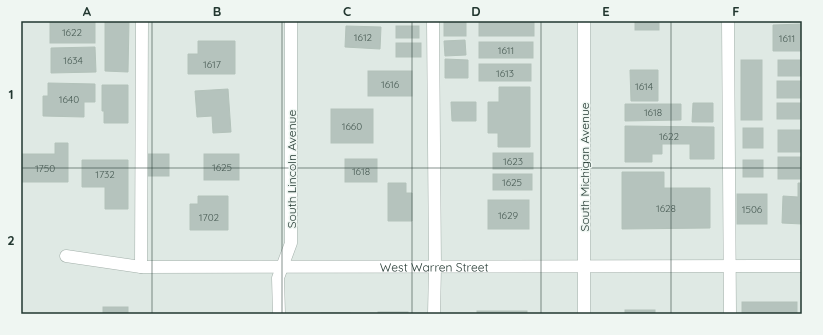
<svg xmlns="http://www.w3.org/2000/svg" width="823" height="335" font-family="Quicksand,sans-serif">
<rect width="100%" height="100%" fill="#dfe9e4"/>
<g fill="#b5c3bd" stroke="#b3c2ba">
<rect x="50" y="21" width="45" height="22"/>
<path d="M105,21H129L128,72L105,71Z"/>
<rect x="444" y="21" width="22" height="15"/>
<rect x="479" y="21" width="55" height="15"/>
<rect x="635" y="21" width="24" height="9"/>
<rect x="771" y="21" width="19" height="1"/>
<path d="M802,24V51H773V25Z"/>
<path d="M346,26L381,27L380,49L345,47Z"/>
<rect x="396" y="26" width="23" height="12"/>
<path d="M465,40L466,55L445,56L444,41Z"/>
<path d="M198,41H235V74H188V54H198Z"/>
<rect x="479" y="42" width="54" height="16"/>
<rect x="396" y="43" width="25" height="14"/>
<path d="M95,47L96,72L51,73V48Z"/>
<path d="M445,59L468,60V78H445Z"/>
<rect x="741" y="60" width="21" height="60"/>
<rect x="778" y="60" width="24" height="16"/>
<rect x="479" y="64" width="52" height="17"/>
<path d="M630,70H658V101H631Z"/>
<rect x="368" y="71" width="44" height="25"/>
<rect x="777" y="81" width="25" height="17"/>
<path d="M48,83L95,84V102H84V117L43,116V96H48Z"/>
<path d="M102,85H128V123H104V111H102Z"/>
<path d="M499,87H530V147H498V133H488V102H499Z"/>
<path d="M228,89L231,132L213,133L212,116L197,117L195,91Z"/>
<path d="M451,102H476V121H452Z"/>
<path d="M693,103H713V122H692Z"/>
<rect x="777" y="103" width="25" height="16"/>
<path d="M625,104H681V120L625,121Z"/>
<rect x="331" y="109" width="42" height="34"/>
<path d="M625,126L714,127V159H690V144H662V154H652V162H625Z"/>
<rect x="743" y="128" width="20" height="20"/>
<rect x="778" y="130" width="24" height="22"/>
<path d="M55,143H68V182H21V154H55Z"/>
<rect x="493" y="153" width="40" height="16"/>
<rect x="145" y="154" width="24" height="22"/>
<rect x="204" y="154" width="35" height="26"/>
<rect x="778" y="157" width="24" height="22"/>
<rect x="345" y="159" width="32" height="23"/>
<path d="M82,160H128V209H105V187H82Z"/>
<rect x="743" y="160" width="20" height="17"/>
<path d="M622,172H664V188H710V228L622,229Z"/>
<rect x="493" y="174" width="39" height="16"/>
<path d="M388,183H406V193H412V221H388Z"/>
<path d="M798,183H802V224L782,223L783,196L798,197Z"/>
<rect x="737" y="194" width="30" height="30"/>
<path d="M198,196H228V230H190V204H198Z"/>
<rect x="488" y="200" width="41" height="29"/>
<rect x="742" y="302" width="55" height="12"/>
<rect x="103" y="307" width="25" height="7"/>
<rect x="625" y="310" width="30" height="4"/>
<rect x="477" y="311" width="50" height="3"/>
<rect x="378" y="312" width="30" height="2"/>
<rect x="321" y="313" width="29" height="1"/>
</g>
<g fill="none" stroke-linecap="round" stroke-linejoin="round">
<defs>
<g id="minor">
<path d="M433,21L435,267L434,314"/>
<path d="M728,21L730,314"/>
<path id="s1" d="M66,256L141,267L802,266"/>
<path d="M141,267L142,21"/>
<path d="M279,314L278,278L291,243V21"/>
<path d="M584,314V21"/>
</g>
</defs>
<use href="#minor" stroke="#a3b0aa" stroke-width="13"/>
<use href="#minor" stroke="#fff" stroke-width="12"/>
</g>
<path fill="none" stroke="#223730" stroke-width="1" stroke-opacity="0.55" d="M152,21V314M282,21V314M412,21V314M541,21V314M671,21V314M21,168H802"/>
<g text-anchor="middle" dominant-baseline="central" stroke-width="3" stroke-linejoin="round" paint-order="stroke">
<g font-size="10" fill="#475a53">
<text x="72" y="32">1622</text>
<text x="363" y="37">1612</text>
<text x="787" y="38">1611</text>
<text x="506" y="50">1611</text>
<text x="73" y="60">1634</text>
<text x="212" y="64">1617</text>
<text x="505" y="73">1613</text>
<text x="390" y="84">1616</text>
<text x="644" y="86">1614</text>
<text x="69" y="99">1640</text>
<text x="653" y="112">1618</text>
<text x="352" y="126">1660</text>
<text x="669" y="136">1622</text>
<text x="513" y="161">1623</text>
<text x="222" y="167">1625</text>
<text x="45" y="168">1750</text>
<text x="361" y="171">1618</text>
<text x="105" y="174">1732</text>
<text x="512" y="182">1625</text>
<text x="666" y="208">1628</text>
<text x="752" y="209">1506</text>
<text x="508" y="215">1629</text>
<text x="209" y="217">1702</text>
</g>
<g font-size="12" fill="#223730" stroke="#eff6f2">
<text transform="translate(584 167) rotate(-90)">South Michigan Avenue</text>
<text transform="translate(291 169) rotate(-90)">South Lincoln Avenue</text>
<text stroke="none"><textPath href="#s1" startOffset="369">West Warren Street</textPath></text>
</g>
</g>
<rect width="823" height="335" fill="none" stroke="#eff6f2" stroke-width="44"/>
<rect x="22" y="22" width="779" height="291" fill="none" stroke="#223730" stroke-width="1.5"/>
<g font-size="13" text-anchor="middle" font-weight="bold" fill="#223730">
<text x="87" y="16">A</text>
<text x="217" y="16">B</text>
<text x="347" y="16">C</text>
<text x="476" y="16">D</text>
<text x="606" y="16">E</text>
<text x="736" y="16">F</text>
<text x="11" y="99">1</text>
<text x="11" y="245">2</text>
</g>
</svg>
